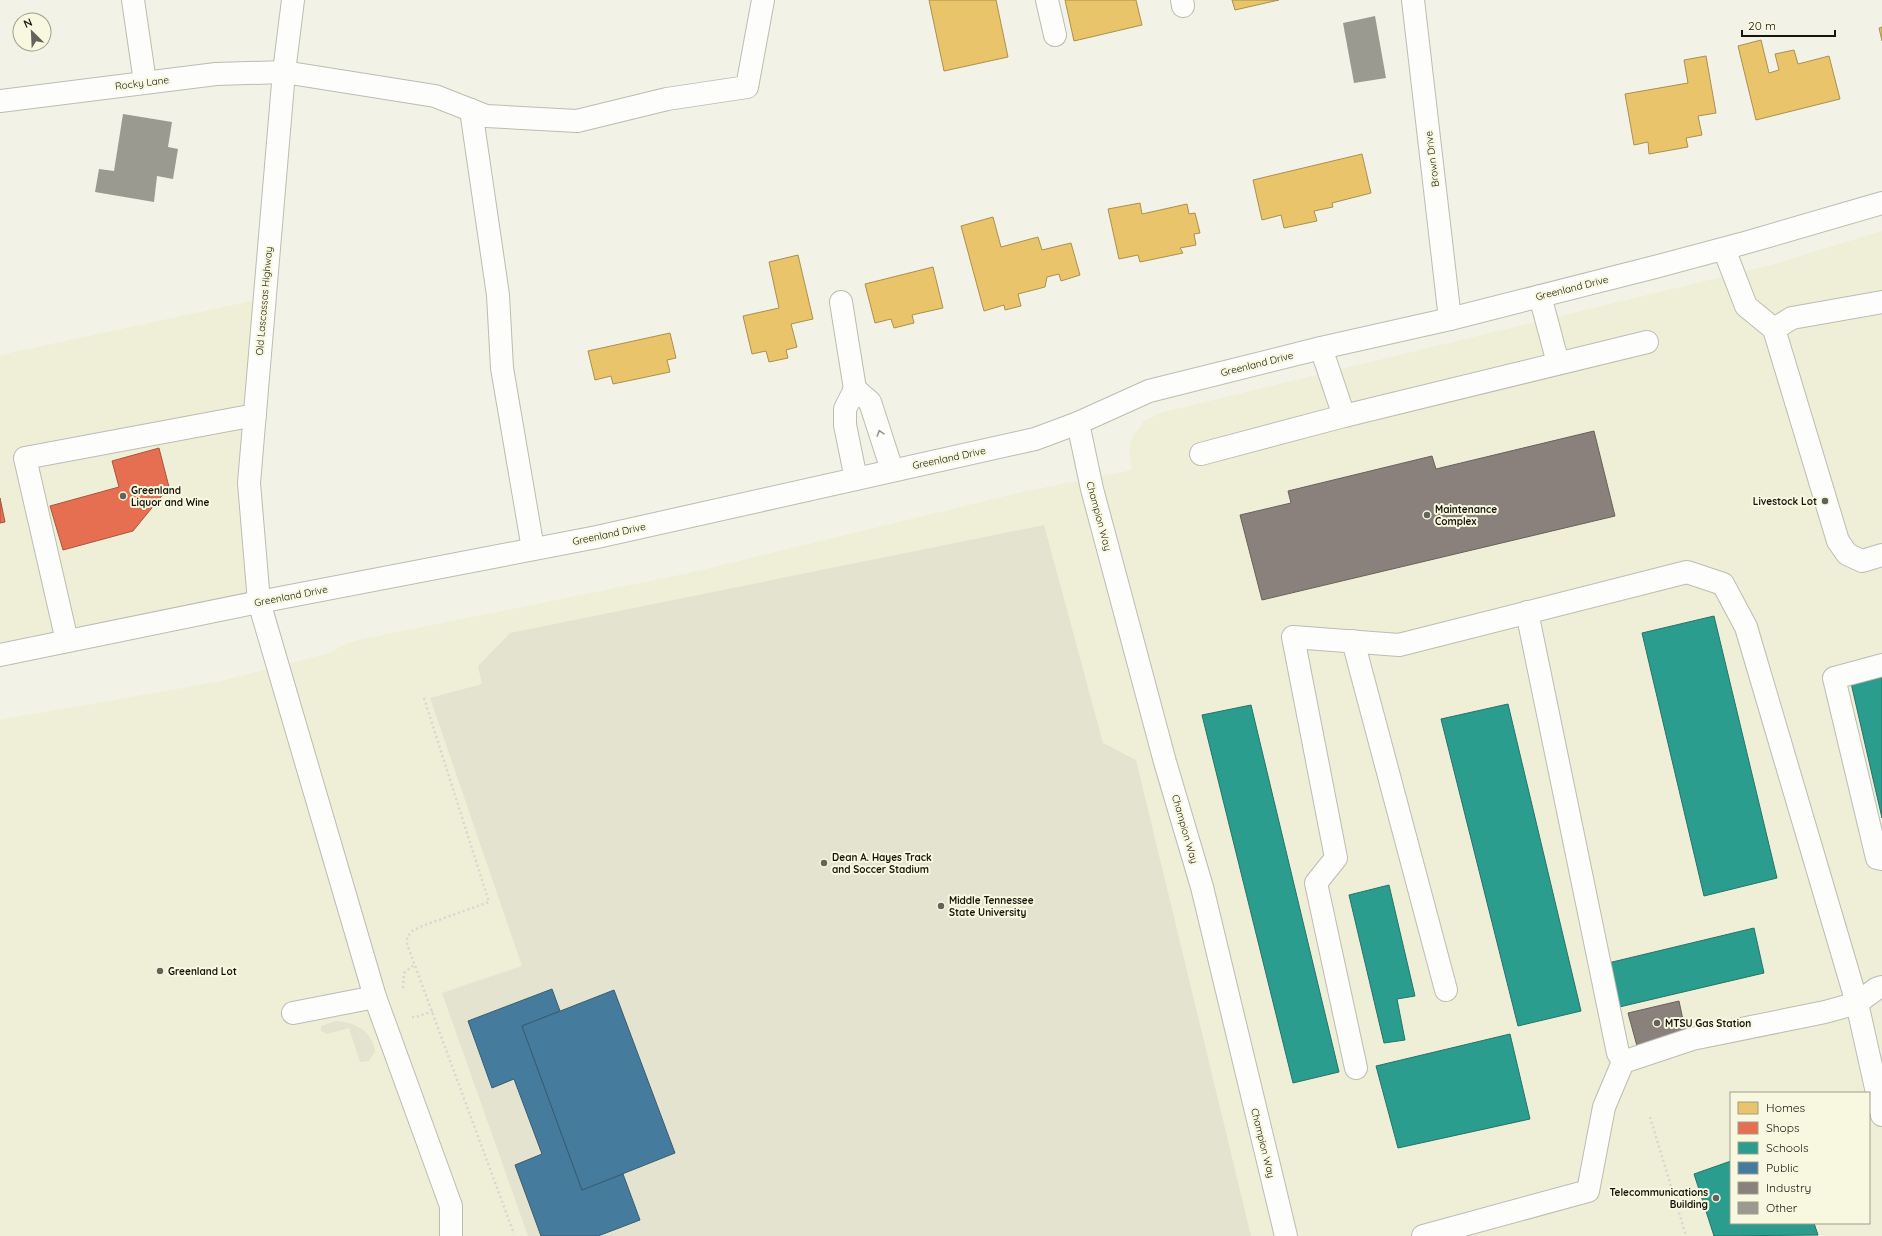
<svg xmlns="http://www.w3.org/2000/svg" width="1882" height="1236" font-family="Quicksand,sans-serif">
<rect width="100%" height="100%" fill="#f2f2e6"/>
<g fill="#efefd8" fill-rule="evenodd">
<path d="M1882,231V1236H0V720L217,682L329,653L345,644L358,640L689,573L1022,492L1132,470L1129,453L1132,438L1144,421L1160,413L1771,265ZM1731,1093H1869V1223H1731Z"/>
<path d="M265,298L257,388L259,602L0,655V355Z"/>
</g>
<g fill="#e3e3cf">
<path d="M1044,525L1103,743L1136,760L1251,1236H528L442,993L522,966L430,698L482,684L478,666L510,633Z"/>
<path d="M336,1021C355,1022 372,1031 375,1051L369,1061L360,1062L349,1028L327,1034L321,1031V1026Z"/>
</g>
<g fill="#e9c46a" stroke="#aa904e">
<path d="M929,0H996L1008,57L944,71Z"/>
<path d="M1065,0H1136L1142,25L1074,41Z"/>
<path d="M1232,0H1279L1235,10Z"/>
<path d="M1882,27V41L1879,28Z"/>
<path d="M1761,40L1769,73L1779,70L1775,54L1794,50L1798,64L1829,56L1840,99L1756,120L1738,46Z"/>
<path d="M1706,56L1716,113L1698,116L1702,135L1686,138L1688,147L1649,154L1648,142L1634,145L1625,94L1688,83L1684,60Z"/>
<path d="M1362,154L1371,193L1332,203L1333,207L1314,211L1317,221L1284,228L1281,215L1262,220L1253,180Z"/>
<path d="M1140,203L1142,214L1187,204L1189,214L1195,213L1200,233L1194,234L1196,245L1180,248L1183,253L1140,262L1138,255L1119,259L1108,209Z"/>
<path d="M993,217L1001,247L1038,237L1042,250L1071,243L1080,275L1061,281L1059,274L1047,277L1045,287L1018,294L1021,306L1005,310L1004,305L984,311L961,226Z"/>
<path d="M798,255L813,319L791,324L797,347L786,350L788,358L769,362L766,351L752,354L743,316L779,308L769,262Z"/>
<path d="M933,267L943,308L912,315L914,323L894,328L891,319L875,323L865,284Z"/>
<path d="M670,333L676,358L667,360L670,372L613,384L611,376L595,380L588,351Z"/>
</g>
<g fill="#e76f51" stroke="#a8543d">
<path d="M159,448L169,487L133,531L63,550L50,506L119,487L112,461Z"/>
<path d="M0,498L5,522L0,523Z"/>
</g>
<g fill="#2a9d8f" stroke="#247468">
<path d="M1714,616L1777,878L1704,896L1642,633Z"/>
<path d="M1882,675V818L1851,683Z"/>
<path d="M1508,704L1581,1011L1518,1026L1441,719Z"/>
<path d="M1251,705L1339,1072L1293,1083L1202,715Z"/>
<path d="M1389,885L1415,996L1397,999L1405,1040L1384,1043L1349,895Z"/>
<path d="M1754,928L1764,973L1615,1008L1604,964Z"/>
<path d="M1510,1034L1530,1119L1398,1148L1376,1066Z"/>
<path d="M1731,1161V1223H1814L1818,1235L1714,1236L1694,1174Z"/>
</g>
<g fill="#457b9d" stroke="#375d72">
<path d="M552,989L560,1011L522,1026L582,1190L623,1174L640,1220L598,1236H541L515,1165L542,1154L514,1079L492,1088L468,1021Z"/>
<path d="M614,990L675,1153L582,1190L522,1026Z"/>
</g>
<g fill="#8a817c" stroke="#67615b">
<path d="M1594,431L1615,516L1262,600L1240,515L1291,503L1288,491L1432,456L1436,469Z"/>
<path d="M1679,1001L1686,1034L1637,1046L1628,1013Z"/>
</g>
<g fill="#9a9a91">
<path d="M1375,16L1386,78L1354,83L1343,23Z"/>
<path d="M123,114L172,122L168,147L178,149L173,179L157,176L154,202L95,192L99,169L114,171Z"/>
</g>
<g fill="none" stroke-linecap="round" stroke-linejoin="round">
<defs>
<g id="minor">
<path d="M133,0L145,82"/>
<path d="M293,0L284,72L249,483L259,602L375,997L451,1206V1236"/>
<path d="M1047,0L1055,35"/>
<path d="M1182,0L1183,6"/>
<path d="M1413,0L1450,319"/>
<path d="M0,101L216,74L284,72L435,96L486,116L577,121L667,99L747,87L763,0"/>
<path d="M471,110L498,295L502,368L533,549"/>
<path d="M1724,249L1746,306L1774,329L1838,541L1847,554L1862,561L1882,555"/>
<path d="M1540,296L1558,363"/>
<path d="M841,302L855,389"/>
<path d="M1774,329L1792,318L1882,302"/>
<path d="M1321,348L1344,416L1647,342"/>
<path d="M1078,423L1092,489L1165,762L1202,887L1286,1236"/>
<path d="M1201,454L1344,416"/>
<path d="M856,479L845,425V409L855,389L870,402L892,470"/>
<path d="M1527,612L1618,1053L1623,1062"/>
<path d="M67,641L25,458L255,415"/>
<path d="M1353,641L1446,990"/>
<path d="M0,655L259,602L597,537L1035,439L1078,423L1149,391L1321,348L1450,319L1651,268L1748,242L1882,203"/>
<path d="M1882,665L1834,678L1877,858L1882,859"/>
<path d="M293,1013L375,997"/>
<path d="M1356,1068L1316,883L1336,858L1293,637L1399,645L1687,572L1723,584L1746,627L1857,1003L1876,989L1882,987"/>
<path d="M1423,1236L1588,1191L1604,1107L1623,1062L1692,1039L1825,1012L1857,1003L1882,1115"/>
</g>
</defs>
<use href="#minor" stroke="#bcbcb2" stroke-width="24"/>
<g stroke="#d6d6d2" stroke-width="2.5" stroke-dasharray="2 3" stroke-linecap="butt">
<path d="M424,698L489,902L422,926L412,931L407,937V944L514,1234"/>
<path d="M403,988L404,973L415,964"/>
<path d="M412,1017H416L433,1011"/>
<path d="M1650,1117L1686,1236"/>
</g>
<use href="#minor" stroke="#fdfdfb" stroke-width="22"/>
</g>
<defs><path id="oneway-chevron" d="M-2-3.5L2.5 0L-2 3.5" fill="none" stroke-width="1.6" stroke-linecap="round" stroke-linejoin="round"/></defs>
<use stroke="#959590" href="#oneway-chevron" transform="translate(880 433) rotate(-107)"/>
<g fill="#63635a" stroke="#f8f8e0" stroke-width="1.5">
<circle cx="123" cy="496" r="4"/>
<circle cx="1825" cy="501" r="4"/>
<circle cx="1427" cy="515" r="4"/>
<circle cx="824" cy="863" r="4"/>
<circle cx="941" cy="906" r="4"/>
<circle cx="160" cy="971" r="4"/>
<circle cx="1657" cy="1023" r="4"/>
<circle cx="1716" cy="1198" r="4"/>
</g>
<g text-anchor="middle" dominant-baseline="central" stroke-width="4" stroke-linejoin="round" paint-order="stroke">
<g font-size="10" fill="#16160e" stroke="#f8f8e0">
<text transform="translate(142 83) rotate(-7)">Rocky Lane</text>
<text transform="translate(1432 159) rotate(-97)">Brown Drive</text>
<text transform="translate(1572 288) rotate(-14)">Greenland Drive</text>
<text transform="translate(264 301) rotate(-85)">Old Lascassas Highway</text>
<text transform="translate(1257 364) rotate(-14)">Greenland Drive</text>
<text transform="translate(949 458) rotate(-12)">Greenland Drive</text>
<text transform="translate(1099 516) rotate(75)">Champion Way</text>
<text transform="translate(609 534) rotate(-12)">Greenland Drive</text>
<text transform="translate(291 596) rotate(-11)">Greenland Drive</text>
<text transform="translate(1185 829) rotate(74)">Champion Way</text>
<text transform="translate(1263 1143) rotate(76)">Champion Way</text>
</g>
<g font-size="10" font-weight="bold" fill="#16160e" stroke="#f8f8e0" text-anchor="start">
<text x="131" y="490">Greenland<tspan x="131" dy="12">Liquor and Wine</tspan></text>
<text x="1817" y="501" text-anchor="end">Livestock Lot</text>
<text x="1435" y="509">Maintenance<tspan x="1435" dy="12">Complex</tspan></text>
<text x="832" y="857">Dean A. Hayes Track<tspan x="832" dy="12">and Soccer Stadium</tspan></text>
<text x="949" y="900">Middle Tennessee<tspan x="949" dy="12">State University</tspan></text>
<text x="168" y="971">Greenland Lot</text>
<text x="1665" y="1023">MTSU Gas Station</text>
<text x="1708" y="1192" text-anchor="end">Telecommunications<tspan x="1708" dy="12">Building</tspan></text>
</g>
</g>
<rect x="1730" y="1092" width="140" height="132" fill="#f8f8e0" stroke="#9e9e8c"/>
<rect x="1738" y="1102" width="20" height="12" fill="#e9c46a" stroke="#9e9e8c"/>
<text x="1766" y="1112" font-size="12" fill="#16160e">Homes</text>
<rect x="1738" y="1122" width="20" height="12" fill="#e76f51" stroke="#9e9e8c"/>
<text x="1766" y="1132" font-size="12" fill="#16160e">Shops</text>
<rect x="1738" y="1142" width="20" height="12" fill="#2a9d8f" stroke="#9e9e8c"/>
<text x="1766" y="1152" font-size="12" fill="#16160e">Schools</text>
<rect x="1738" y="1162" width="20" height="12" fill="#457b9d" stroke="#9e9e8c"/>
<text x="1766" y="1172" font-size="12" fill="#16160e">Public</text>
<rect x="1738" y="1182" width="20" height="12" fill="#8a817c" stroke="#9e9e8c"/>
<text x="1766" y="1192" font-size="12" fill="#16160e">Industry</text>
<rect x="1738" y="1202" width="20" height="12" fill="#9a9a91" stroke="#9e9e8c"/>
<text x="1766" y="1212" font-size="12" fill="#16160e">Other</text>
<g transform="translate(32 32) rotate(336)"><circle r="19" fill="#f8f8e0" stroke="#9e9e8c"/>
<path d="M0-3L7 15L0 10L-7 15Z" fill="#63635a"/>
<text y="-6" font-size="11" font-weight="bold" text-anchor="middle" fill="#16160e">N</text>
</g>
<path d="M1742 30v6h93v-6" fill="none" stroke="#16160e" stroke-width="2"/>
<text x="1748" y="30" font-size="12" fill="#16160e" stroke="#f8f8e0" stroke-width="3" paint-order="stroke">20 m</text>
</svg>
